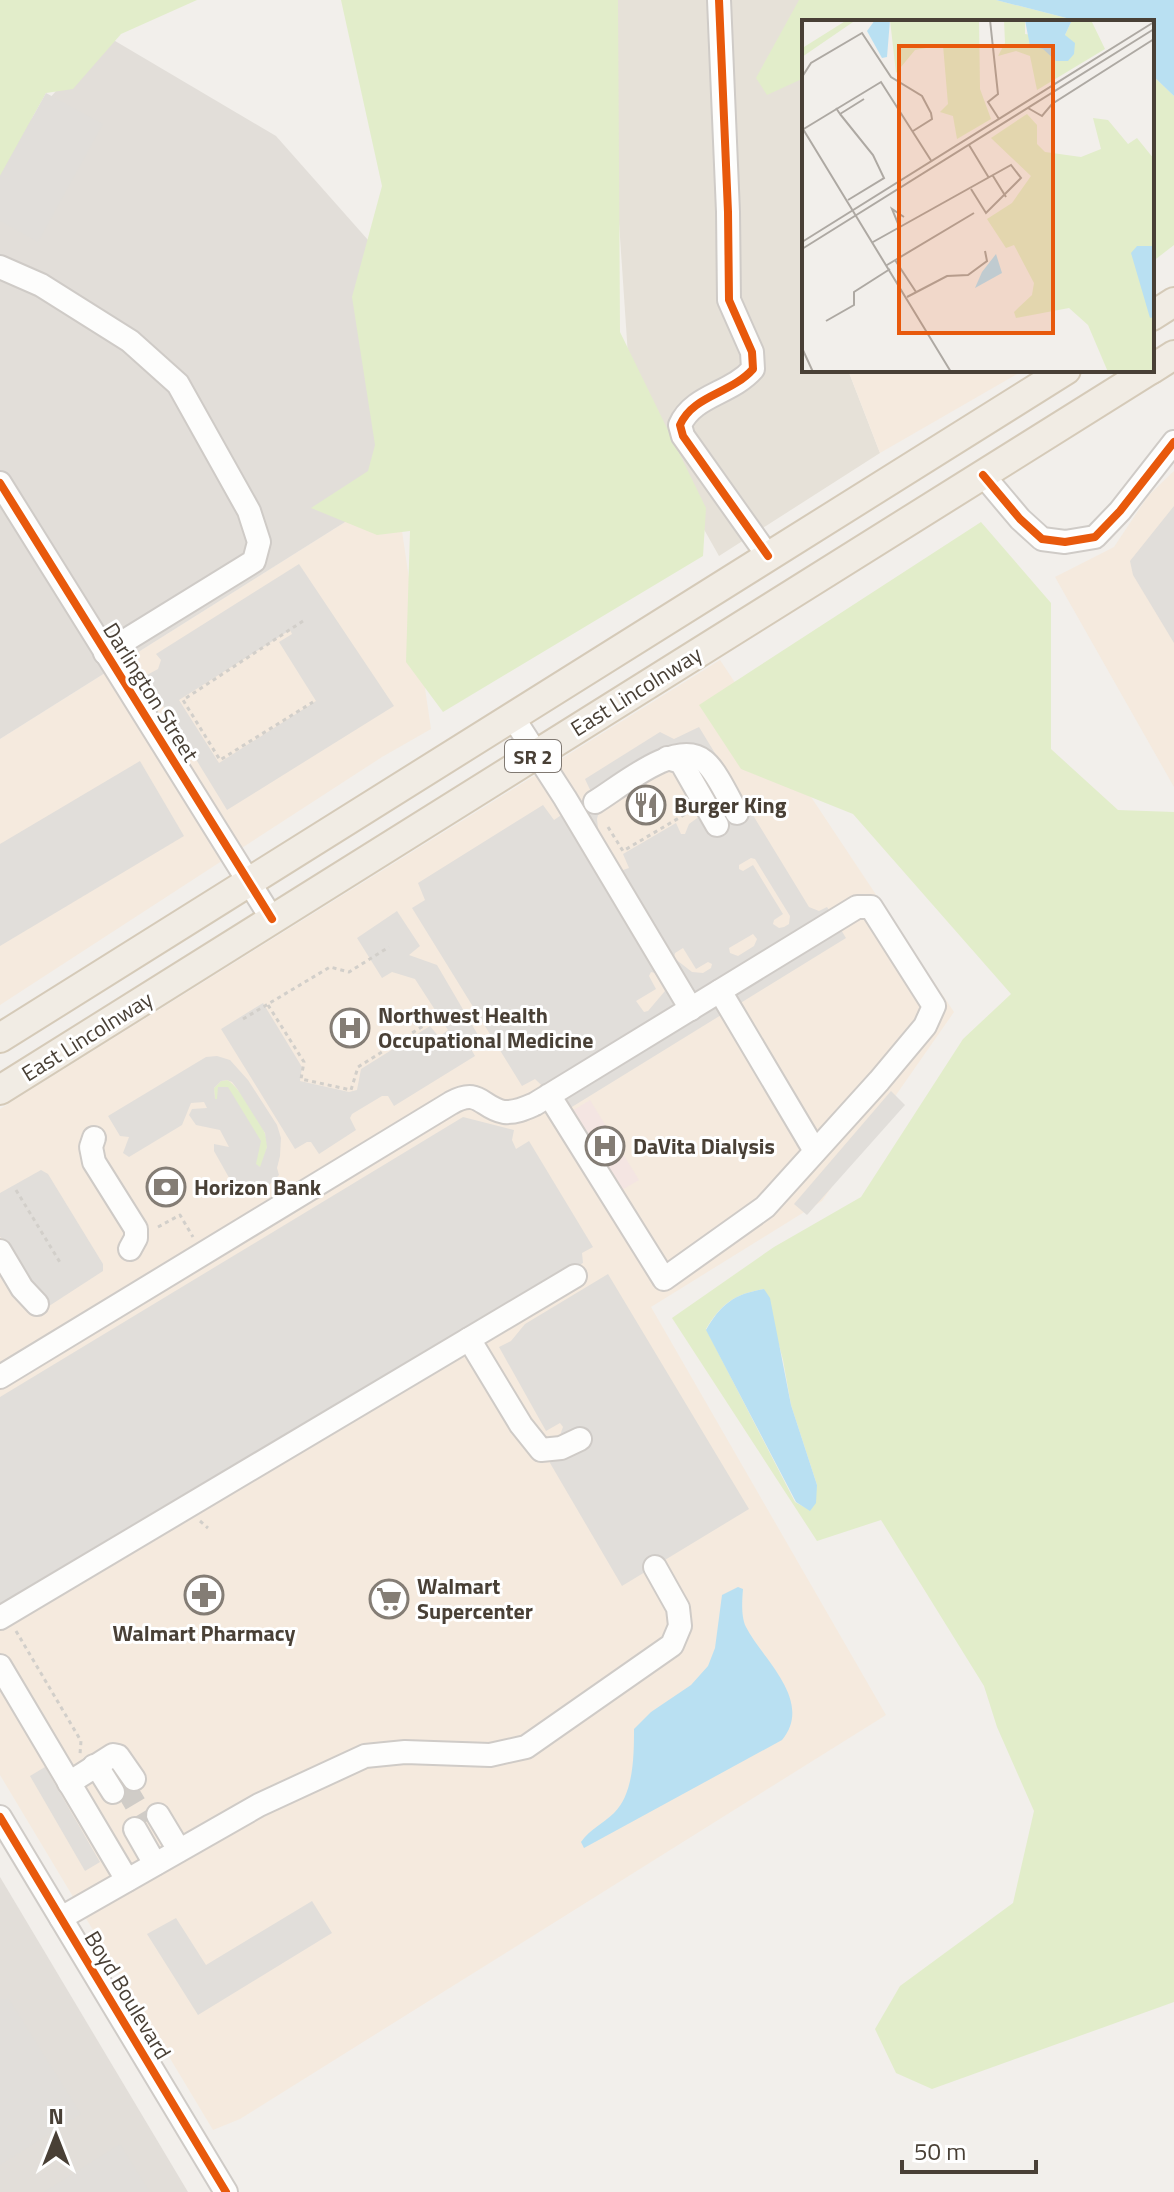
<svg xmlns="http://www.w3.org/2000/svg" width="1174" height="2192" font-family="'Titillium Web',sans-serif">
<rect width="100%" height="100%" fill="#f2efeb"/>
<path fill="#e6e1d8" d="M604,0H806L804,370H848L880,453L719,556L631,400Z"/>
<g fill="#f5eade">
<path d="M848,370H1024L880,453Z"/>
<path d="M1174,471V787L1055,577L1114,547L1148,496Z"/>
<path d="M396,490L431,729L382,757L0,1005V739Z"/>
<path d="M720,660L954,1012L822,1201L651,1307L886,1715L240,2119L213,2130L0,1775V1109Z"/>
</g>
<g fill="#e2ded9">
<path d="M105,35L276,136L368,240L396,490L0,739V155Z"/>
<path d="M0,1877L188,2192H0Z"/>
</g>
<path fill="#f4e5e2" d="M590,1100L639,1180L620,1191L572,1111Z"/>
<g fill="#e2edca" fill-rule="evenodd">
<path d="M0,0H197L121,34L73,89L46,93L0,176Z"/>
<path d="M341,0H618L620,332L706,508L703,556L443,712L406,662L410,531L377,535L311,508L368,471L375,445L352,297L382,186Z"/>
<path d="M799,0H996L1082,22H804V78L767,95L756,78Z"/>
<path d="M1152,75L1174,96V245L1152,262Z"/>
<path d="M981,522L1051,603V749L1118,810L1174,812V2002L932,2089L896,2073L875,2029L900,1986L1013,1903L1034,1811L997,1727L984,1686L881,1520L817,1541L672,1318L774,1247L861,1197L963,1039L1011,994L853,814L741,769L699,705ZM764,1289L783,1360L791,1405L817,1485L810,1510L795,1502L706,1329C721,1304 734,1294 764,1289Z"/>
<path d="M227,1080C238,1085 263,1124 266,1137C269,1146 265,1160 260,1167L257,1166L215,1099L214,1088L221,1081Z"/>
</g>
<g fill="#e1deda" fill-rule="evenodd">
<path d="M46,93L103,124L38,242L0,221V176Z"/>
<path d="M1174,506V643L1133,575L1130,561Z"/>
<path d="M299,564L394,706L227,810L145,676L158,669L161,660L156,654ZM290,630L292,634L279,642L316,701L219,763L179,700Z"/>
<path d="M699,727L809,907L819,911L827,907L846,938L567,1110L535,1079L522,1086L412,908L425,900L418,883L543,805L554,820L592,794L585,779L660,732L674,739ZM665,769L679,771L704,813L689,824L685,834H681L676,823L623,854L629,868L623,870L616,867L600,846L597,819L599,811ZM751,858L755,859L790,916L789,924L784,927L779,928L773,924L774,920L783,914L753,865L743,871L739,869V865ZM753,934L757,939L754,946L738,956L730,953L729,948ZM683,948L696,969L708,962L712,964L711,968L703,973L692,972L674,958L675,953ZM651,972L655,973L665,991L648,1011L644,1012L636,1001L656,989L649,976Z"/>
<path d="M140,761L184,836L0,946V844Z"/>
<path d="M397,911L420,946L409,955L437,965L478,1035L467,1042L475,1056L394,1106L388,1096H382L352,1114L350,1118L356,1130L319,1154L311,1142H307L295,1149L221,1029L263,1003L302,1067L300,1081L349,1092L357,1090L361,1069L430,1026L439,1037L448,1030L415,979L392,972L382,978L357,938Z"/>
<path d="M217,1056L230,1060L248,1080L277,1125L281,1138L280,1156L277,1168L279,1175L264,1190L232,1183L214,1151V1144L229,1147L220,1130L196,1125L189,1115L192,1109L207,1108L204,1102L191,1103L182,1125L129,1157L123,1153L129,1137L120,1136L108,1116L206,1057ZM227,1080L232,1082L238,1090L265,1133L267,1147L260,1167L256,1164L261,1141L228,1087H218L217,1099H215L214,1088L221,1081Z"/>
<path d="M891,1091L905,1105L807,1215L794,1204Z"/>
<path d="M463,1117L514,1130L512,1140L516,1149L529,1141L593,1247L582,1253L583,1263L0,1605V1397Z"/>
<path d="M41,1170L48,1174L103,1264V1271L46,1308L7,1242L0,1237V1193Z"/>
<path d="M608,1274L749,1509L622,1586L550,1463L563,1427L560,1423L546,1431L499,1347L511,1341L525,1324Z"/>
<path d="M45,1767L100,1862L85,1871L30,1776Z"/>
<path d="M312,1901L332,1933L198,2015L147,1934L176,1918L206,1965Z"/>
<path d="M0,1999H9L81,2114L0,2165Z"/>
<path d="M120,2144L150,2192H44Z"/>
</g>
<g fill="#b9e0f2">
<path d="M996,0H1174V96L1152,75V22H1082Z"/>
<path d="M764,1289L770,1298L791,1405L817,1485L816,1503L810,1511L796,1502L706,1330C721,1304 734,1294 764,1289Z"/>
<path d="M738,1587L743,1589C742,1601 741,1617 746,1627C763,1660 814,1701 782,1740L584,1848L581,1842C590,1829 603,1824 614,1813C634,1794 634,1754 634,1729L651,1712L691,1685L708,1666L715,1648L722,1595Z"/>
</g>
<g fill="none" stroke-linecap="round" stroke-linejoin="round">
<path stroke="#d0ccc7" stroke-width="22" stroke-dasharray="22 11" stroke-linecap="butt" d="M124,1785L146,1822"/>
<defs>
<g id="minor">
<path d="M719,0L728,212L729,300L752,352L753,369C731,394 693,395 680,425L683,436L768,556"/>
<path d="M0,267L41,285L130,341L178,384L249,511L259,542L254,561L105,653"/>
<path d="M983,475L1020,519L1042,539L1065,542L1095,537L1120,511L1174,442"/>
<path d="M0,483L272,919"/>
<path d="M512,716L565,798L691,1009"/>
<path d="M667,758L681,762L717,825"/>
<path d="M595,802C620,787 677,738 704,761C716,770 729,799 737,813"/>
<path d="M720,991L815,1151"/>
<path d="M94,1138L91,1147L94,1162L136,1229V1238L130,1249"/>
<path d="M0,1251L22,1288L37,1304"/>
<path d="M469,1339L521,1425L541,1450L561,1448L580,1439"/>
<path d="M0,1377L451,1103C480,1087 481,1108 504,1112C516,1113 526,1108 535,1104L857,907H871L934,1006L925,1026L879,1081L765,1207L664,1279L549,1095"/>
<path d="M0,1618L575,1276"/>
<path d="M0,1666L127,1880"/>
<path d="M94,1766L98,1768L113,1792"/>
<path d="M69,1783L113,1755L118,1756L134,1779"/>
<path d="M158,1815L179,1850"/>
<path d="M0,1817L226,2192"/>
<path d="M135,1829L155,1864"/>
<path d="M61,1918L259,1805L365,1756L405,1752L490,1755L526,1747L672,1645L680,1626L678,1608L655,1567"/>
</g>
<g id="major">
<path d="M1152,316L1174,302"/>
<path d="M1152,369L1174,355"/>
<path d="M0,1038L1066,370"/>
<path d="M0,1090L1150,370"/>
</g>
</defs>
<use href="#minor" stroke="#cfcbc7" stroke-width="26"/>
<use href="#major" stroke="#d5cab8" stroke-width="32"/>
<g stroke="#d2cfca" stroke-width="3" stroke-dasharray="4 4" stroke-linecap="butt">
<path d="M303,621L183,700L220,760L313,702"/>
<path d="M608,827L623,851L689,812"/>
<path d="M268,1005L304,1062L301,1079L351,1090L358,1067L447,1011"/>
<path d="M243,1019L330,967L349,972L389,947"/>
<path d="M16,1190L61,1264"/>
<path d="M158,1227L180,1215L193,1237"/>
<path d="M200,1521L208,1528"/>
<path d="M16,1631L81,1741L80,1754"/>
</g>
<use href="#minor" stroke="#fdfdfc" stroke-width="22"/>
<use href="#major" stroke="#f1ece4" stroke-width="28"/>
<defs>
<g id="cycleway">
<path d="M719,0L728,212L729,300L752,352L753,369C731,394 693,395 680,425L683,436L768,556"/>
<path d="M983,475L1020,519L1042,539L1065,542L1095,537L1120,511L1174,442"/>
<path d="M0,483L272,919"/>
<path d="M0,1817L226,2192"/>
</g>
</defs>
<use href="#cycleway" stroke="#fff" stroke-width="13"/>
<use href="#cycleway" stroke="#e8590c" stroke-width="8"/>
</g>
<defs>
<symbol id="restaurant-ring" viewBox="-11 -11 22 22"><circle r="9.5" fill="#fff" stroke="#847d75" stroke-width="1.5"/><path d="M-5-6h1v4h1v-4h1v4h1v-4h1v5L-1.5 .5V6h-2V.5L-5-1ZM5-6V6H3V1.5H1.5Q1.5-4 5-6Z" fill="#847d75"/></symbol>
<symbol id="hospital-ring" viewBox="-11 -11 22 22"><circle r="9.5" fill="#fff" stroke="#847d75" stroke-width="1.5"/><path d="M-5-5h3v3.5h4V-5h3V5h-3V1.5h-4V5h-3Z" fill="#847d75"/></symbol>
<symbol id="bank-ring" viewBox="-11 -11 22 22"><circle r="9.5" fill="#fff" stroke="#847d75" stroke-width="1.5"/><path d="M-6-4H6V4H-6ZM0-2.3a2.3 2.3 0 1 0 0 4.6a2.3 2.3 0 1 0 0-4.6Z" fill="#847d75"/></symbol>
<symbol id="pharmacy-ring" viewBox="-11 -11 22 22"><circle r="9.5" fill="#fff" stroke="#847d75" stroke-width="1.5"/><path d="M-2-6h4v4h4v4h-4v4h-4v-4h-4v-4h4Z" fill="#847d75"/></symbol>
<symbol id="supermarket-ring" viewBox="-11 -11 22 22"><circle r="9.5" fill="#fff" stroke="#847d75" stroke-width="1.5"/><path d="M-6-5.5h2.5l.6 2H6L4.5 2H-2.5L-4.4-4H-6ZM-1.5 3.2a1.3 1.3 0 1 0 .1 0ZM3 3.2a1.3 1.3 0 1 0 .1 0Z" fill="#847d75"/></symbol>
</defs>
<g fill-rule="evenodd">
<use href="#restaurant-ring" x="624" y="783" width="44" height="44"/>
<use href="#hospital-ring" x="328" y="1006" width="44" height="44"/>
<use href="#hospital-ring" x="583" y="1124" width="44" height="44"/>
<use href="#bank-ring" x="144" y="1165" width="44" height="44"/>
<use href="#pharmacy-ring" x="182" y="1573" width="44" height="44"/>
<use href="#supermarket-ring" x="367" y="1577" width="44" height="44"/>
</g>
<g text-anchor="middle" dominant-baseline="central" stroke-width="6" stroke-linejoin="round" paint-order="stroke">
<rect fill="#fff" stroke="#807972" stroke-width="2" x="505" y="740" width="56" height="32" rx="6"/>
<g font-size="20" font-weight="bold" fill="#494036">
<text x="533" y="756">SR 2</text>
</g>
<g font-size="22" fill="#494036" stroke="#fff">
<text transform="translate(636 691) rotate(-32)">East Lincolnway</text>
<text transform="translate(151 692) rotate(58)">Darlington Street</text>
<text transform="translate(87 1036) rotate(-32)">East Lincolnway</text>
<text transform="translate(128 1995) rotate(59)">Boyd Boulevard</text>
</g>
<g font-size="22" font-weight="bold" fill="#494036" stroke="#fff" text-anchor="start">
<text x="674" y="805">Burger King</text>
<text x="378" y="1015">Northwest Health<tspan x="378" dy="25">Occupational Medicine</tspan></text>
<text x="633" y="1146">DaVita Dialysis</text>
<text x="194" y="1187">Horizon Bank</text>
<text x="417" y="1586">Walmart<tspan x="417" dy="25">Supercenter</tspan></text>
<text x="204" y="1633" text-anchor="middle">Walmart Pharmacy</text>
</g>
</g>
<g transform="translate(802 20)">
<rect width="352" height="352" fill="#f2efeb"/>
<path d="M45,0H54L0,37L2,27ZM88,0H177L178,69L189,99L155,119L151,96L138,92L146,84L141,25L113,30L94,53ZM202,0H223V14L266,21L263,15L270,0H289L303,29L235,70L228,36L214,31L196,36L203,23ZM225,94L235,105V124L243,132L279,137L299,129L291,98L306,100L326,124L335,118L352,139V226H335L332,240L352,303V352H306L286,305L267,288L214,298L212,292L230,275L232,263L212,225L204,228L185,199L210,183L229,156L189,118Z" fill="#e2edca"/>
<path d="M73,0H88L85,37L80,38L65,11ZM223,0H270L263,15L273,23L272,34L266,41H254L241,29L228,26ZM335,226H352V297L348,298L329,233ZM194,234L200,253L173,268L180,252Z" fill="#b9e0f2"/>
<path fill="none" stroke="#aea9a3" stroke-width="2" d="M188,0L196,74L186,82L197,99M0,57L9,43L60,13L89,57L120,76L129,93L130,99L111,111M34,88L38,94L62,79M226,88L240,96L250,84L352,19M38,94L71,135L82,158L46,180M1,109L149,352M0,110L79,62L130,142M167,125L187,158M191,156L204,177M97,206L90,189L102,197M0,222L352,2M71,222L209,145L219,158L184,193L169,169M0,229L352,9M93,240L114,272M85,245L172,193M105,277L145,256L166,255L185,241L183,231M24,301L52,285V272L88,249M0,328L11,352"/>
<path fill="#e8590c" fill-opacity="0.15" stroke="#e8590c" stroke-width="4" d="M97,26H251V313H97Z"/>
<rect width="352" height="352" fill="none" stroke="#494036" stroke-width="4"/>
</g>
<g transform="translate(56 2136)" stroke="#ffffff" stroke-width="6" paint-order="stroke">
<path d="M0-6L14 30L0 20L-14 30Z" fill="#494036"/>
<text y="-12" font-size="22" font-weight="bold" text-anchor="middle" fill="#494036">N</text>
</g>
<path d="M902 2160v12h134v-12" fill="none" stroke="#494036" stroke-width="4"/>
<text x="914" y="2160" font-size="24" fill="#494036" stroke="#ffffff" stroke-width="6" paint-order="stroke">50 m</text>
</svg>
